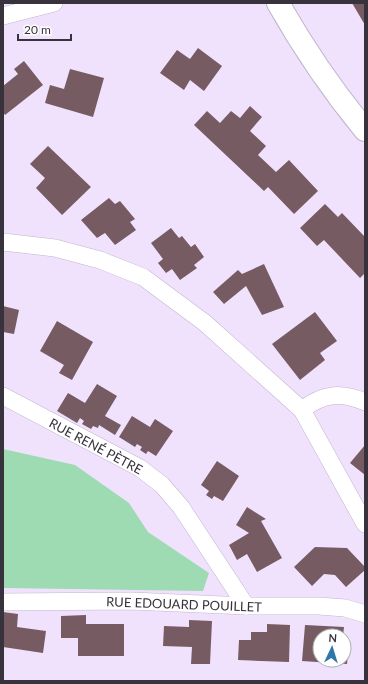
<svg xmlns="http://www.w3.org/2000/svg" width="368" height="684" font-family="Lato,sans-serif">
<rect width="100%" height="100%" fill="#f0e2fd"/>
<path fill="#9edbb3" d="M3,449L75,465L129,503L148,532L209,573L203,591L3,588Z"/>
<g fill="#775b63">
<path d="M352,3H365V25Z"/>
<path d="M198,48L222,66L204,91L190,80L184,90L160,73L177,50L190,59Z"/>
<path d="M24,61L43,85L5,115L3,112V86L18,74L14,69Z"/>
<path d="M70,69L104,78L93,117L45,103L50,85L64,89Z"/>
<path d="M250,106L262,117L250,131L266,146L258,155L276,172L289,160L318,191L294,214L268,187L264,191L194,125L207,111L220,123L231,111L240,118Z"/>
<path d="M48,146L91,187L62,215L36,188L45,178L30,164Z"/>
<path d="M109,198L115,204L120,201L135,219L130,222L136,230L115,245L105,233L97,238L81,220Z"/>
<path d="M325,204L338,217L342,213L365,237V273L360,278L324,240L317,246L300,228Z"/>
<path d="M171,228L179,238L182,236L191,247L195,244L204,257L194,265L197,268L180,280L172,269L166,273L158,263L163,259L151,243Z"/>
<path d="M264,264L284,307L262,315L246,286L224,304L213,292L238,270L242,274Z"/>
<path d="M3,306L19,310L14,334L3,332Z"/>
<path d="M315,312L337,341L320,353L325,360L300,380L272,344Z"/>
<path d="M57,321L93,342L72,380L59,373L64,365L40,351Z"/>
<path d="M97,384L117,396L105,416L121,425L115,435L99,425L98,428L93,426L91,429L82,424L84,421L80,418L77,423L57,411L68,393L85,403Z"/>
<path d="M132,416L150,427L155,419L173,431L156,456L148,451L146,454L140,450L142,447L137,444L135,447L119,437Z"/>
<path d="M365,445V475L350,463Z"/>
<path d="M217,461L239,476L223,501L214,496L212,499L206,495L209,491L201,485Z"/>
<path d="M247,507L266,519L261,521L282,558L257,572L247,554L237,560L229,545L249,533L236,525Z"/>
<path d="M315,547L347,548L365,567V570L346,587L335,575L324,574L312,586L294,567Z"/>
<path d="M3,612L18,614L17,627L46,631L43,653L3,647Z"/>
<path d="M86,615V624H124V656H78V638H61V616Z"/>
<path d="M189,620L212,621L210,664H191L192,647L163,646L164,626L189,627Z"/>
<path d="M267,624L290,625L289,662L238,660L239,640H251V632H267Z"/>
<path d="M305,625L344,627L343,636H320V660H344V645H349L347,664L302,661Z"/>
</g>
<g fill="none" stroke-linecap="round" stroke-linejoin="round">
<defs>
<g id="minor">
<path d="M3,16L54,3"/>
<path d="M3,242L55,248L100,260L143,277L205,323L302,410L365,524"/>
<path d="M3,396L140,468L162,485L181,507L246,606"/>
<path d="M302,410C323,393 341,392 365,402"/>
<path d="M3,602L132,601L246,606H319L345,608L365,614"/>
</g>
<path id="secondary" d="M278,3C303,47 332,90 365,130"/>
</defs>
<use href="#minor" stroke="#c1b5ce" stroke-width="18"/>
<use href="#secondary" stroke="#c1b5ce" stroke-width="24"/>
<use href="#minor" stroke="#fff" stroke-width="17"/>
<use href="#secondary" stroke="#fff" stroke-width="22"/>
</g>
<g text-anchor="middle" dominant-baseline="central" stroke-width="4" stroke-linejoin="round" paint-order="stroke">
<g font-size="13" fill="#37323c" stroke="#fff">
<text transform="translate(96 446) rotate(28)">RUE RENÉ PÈTRE</text>
<text transform="translate(184 604) rotate(2)">RUE EDOUARD POUILLET</text>
</g>
</g>
<rect width="368" height="684" fill="none" stroke="#37323c" stroke-width="8"/>
<g transform="translate(332 648) rotate(4)"><circle r="19" fill="#ffffff" stroke="#afadb1"/>
<path d="M0-3L7 15L0 10L-7 15Z" fill="#2e77ab"/>
<text y="-6" font-size="11" font-weight="bold" text-anchor="middle" fill="#37323c">N</text>
</g>
<path d="M18 34v6h53v-6" fill="none" stroke="#37323c" stroke-width="2"/>
<text x="24" y="34" font-size="12" fill="#37323c" stroke="#ffffff" stroke-width="3" paint-order="stroke">20 m</text>
</svg>
